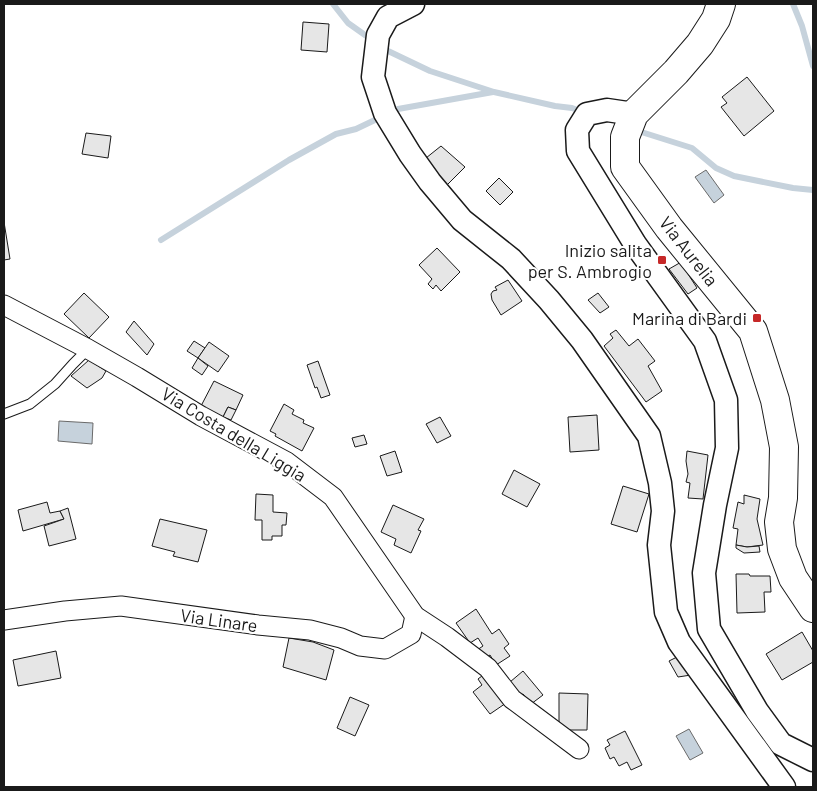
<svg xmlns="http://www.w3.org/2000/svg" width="817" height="791" font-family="Barlow,sans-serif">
<rect width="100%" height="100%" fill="#fff"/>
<g fill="#c6d2dc" stroke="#6a6a6a">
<path d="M706,170L724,195L714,203L695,177Z"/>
<path d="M59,421L93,423L92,444L58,441Z"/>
<path d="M689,729L703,753L690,760L676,736Z"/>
</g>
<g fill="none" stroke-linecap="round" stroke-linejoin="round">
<g stroke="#c6d2dc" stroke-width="6">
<path d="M333,4L348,23L372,40"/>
<path d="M793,4L802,26L813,66"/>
<path d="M382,47L386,50L430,71L494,92L555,106L572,108L583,112"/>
<path d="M635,130L692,148L716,168L734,176L793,188L813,190"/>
<path d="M161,240L289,160L336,134L356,129L398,109L493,92"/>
</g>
</g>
<g fill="#e6e6e6" stroke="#1a1a1a">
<path d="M303,22L329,24L327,52L301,50Z"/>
<path d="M747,77L774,111L744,136L721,107L727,103L722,97Z"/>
<path d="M86,133L111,136L108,158L82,154Z"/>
<path d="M441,146L465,167L443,189L421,162Z"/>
<path d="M499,178L513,192L500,205L486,191Z"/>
<path d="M4,222L10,259L4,260Z"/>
<path d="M437,248L460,272L441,291L436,285L433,289L428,284L432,279L419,265Z"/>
<path d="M683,261L692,272L688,274L697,288L688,294L669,269Z"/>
<path d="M508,280L522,301L501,315L492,300L491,294L493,291L497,290L495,287Z"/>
<path d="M84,293L109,317L89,338L64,314Z"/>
<path d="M598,293L609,307L600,313L588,300Z"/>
<path d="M134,321L154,344L147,355L126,332Z"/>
<path d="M616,330L629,346L638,339L655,361L648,366L662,391L646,402L604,346L613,338L610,334Z"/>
<path d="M194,341L205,348L198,358L187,351Z"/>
<path d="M209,342L229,356L218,372L198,358Z"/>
<path d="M198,358L208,366L202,375L192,368Z"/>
<path d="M89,360L106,371L102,378L87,388L71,376Z"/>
<path d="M318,361L330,395L321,398L317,387L315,388L307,365Z"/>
<path d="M214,381L243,395L236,410L228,407L223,417L201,406Z"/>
<path d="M284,404L294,410L292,414L304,420L303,423L314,428L302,451L275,436L276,434L270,431Z"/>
<path d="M228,407L236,410L231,420L223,417Z"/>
<path d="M597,415L599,450L570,452L568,417Z"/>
<path d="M440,417L451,436L437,443L426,424Z"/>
<path d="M364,435L367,444L355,447L352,438Z"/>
<path d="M395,451L402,472L387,476L380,456Z"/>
<path d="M687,451L708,455L703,499L688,498L690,483L686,482L688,474L686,461Z"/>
<path d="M514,470L540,484L527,507L502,494Z"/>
<path d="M623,486L649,494L637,532L611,524Z"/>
<path d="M256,494L273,495V512L287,513L286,525H282V536H272V540H262V520H255Z"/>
<path d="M744,495L760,499L757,519L763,545L747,547L736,545L738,529L733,528L738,502L744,504Z"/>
<path d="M47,502L50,513L60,511L64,519L23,531L18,510Z"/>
<path d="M393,505L424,519L418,530L421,531L411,553L394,545L396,539L381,532Z"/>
<path d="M68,508L76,539L49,546L44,526L64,519L60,511Z"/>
<path d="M160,519L207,530L198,562L173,556L175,552L152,546Z"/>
<path d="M736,545L747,547L759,546L760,552L744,553L736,548Z"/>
<path d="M736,574H749L750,576H770L771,592H764L765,612L737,613Z"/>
<path d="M476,609L492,634L499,629L509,644L504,648L510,656L496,665L490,655L483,659L477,650L483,646L478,638L470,643L456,623Z"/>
<path d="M802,632L813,651V662L782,680L766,654Z"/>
<path d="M289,638L313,642L334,650L326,680L283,667Z"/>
<path d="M56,651L61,678L18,686L13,660Z"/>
<path d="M679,656L691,675L678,677L669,661Z"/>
<path d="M523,671L543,695L531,704L523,694L521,695L510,682Z"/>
<path d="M487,672L509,701L490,714L473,692L482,685L478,679Z"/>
<path d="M559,693L588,694L587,730H559Z"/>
<path d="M350,697L369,705L355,736L337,728Z"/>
<path d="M625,731L642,765L631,770L627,762L619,766L614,757L610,759L605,748L610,745L607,740Z"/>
</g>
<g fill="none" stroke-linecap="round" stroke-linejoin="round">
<defs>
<path id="service" d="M4,414L30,404L55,384L73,364L88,349"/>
<g id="minor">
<path d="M4,305L88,349L137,377L201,416L287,462L333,497L415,616L447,637L488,668L512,699L579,749"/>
<path d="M4,620L65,611L121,606L258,625L310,630L341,638L360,646L385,649L411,634L415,616"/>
</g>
<g id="tertiary">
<path d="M413,4L388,17L378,35L373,77L385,113L410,154L430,182L462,220L511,259L549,300L582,340L649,436L660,483L663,511L659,545L666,612L679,642L784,787"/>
<path d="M634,114L607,110L587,114L577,130L578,151L635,244L705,341L726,400L727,448L715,505L704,573L709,629L757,711L781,744L813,760"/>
</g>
<path id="primary" d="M721,4L716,19L700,44L676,72L634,114L625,137V167L669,228L753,331L775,400L784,447L783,498L779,522L782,549L793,578L813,608"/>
</defs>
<use href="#service" stroke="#1a1a1a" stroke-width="11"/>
<use href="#minor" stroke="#1a1a1a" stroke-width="21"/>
<use href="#tertiary" stroke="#1a1a1a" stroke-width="25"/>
<use href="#primary" stroke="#1a1a1a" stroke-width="30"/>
<use href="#service" stroke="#fff" stroke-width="9"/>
<use href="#minor" stroke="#fff" stroke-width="19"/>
<use href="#tertiary" stroke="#fff" stroke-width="22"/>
<use href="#primary" stroke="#fff" stroke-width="28"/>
</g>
<g fill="#c62828" stroke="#fff" stroke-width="2">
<rect x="657" y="255" width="10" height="10" rx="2.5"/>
<rect x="752" y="313" width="10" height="10" rx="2.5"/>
</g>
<g text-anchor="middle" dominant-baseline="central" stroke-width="4" stroke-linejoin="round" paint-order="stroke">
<g font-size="18" fill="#1a1a1a" stroke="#fff" text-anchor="end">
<text x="652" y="250">Inizio salita<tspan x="652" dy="21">per S. Ambrogio</tspan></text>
<text x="747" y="318">Marina di Bardi</text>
</g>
<g font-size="18" fill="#1a1a1a" stroke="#fff">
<text transform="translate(689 251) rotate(52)">Via Aurelia</text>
<text transform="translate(234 434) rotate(31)">Via Costa della Liggia</text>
<text transform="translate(219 620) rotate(8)">Via Linare</text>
</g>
</g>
<rect width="817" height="791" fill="none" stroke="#1a1a1a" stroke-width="10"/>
</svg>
